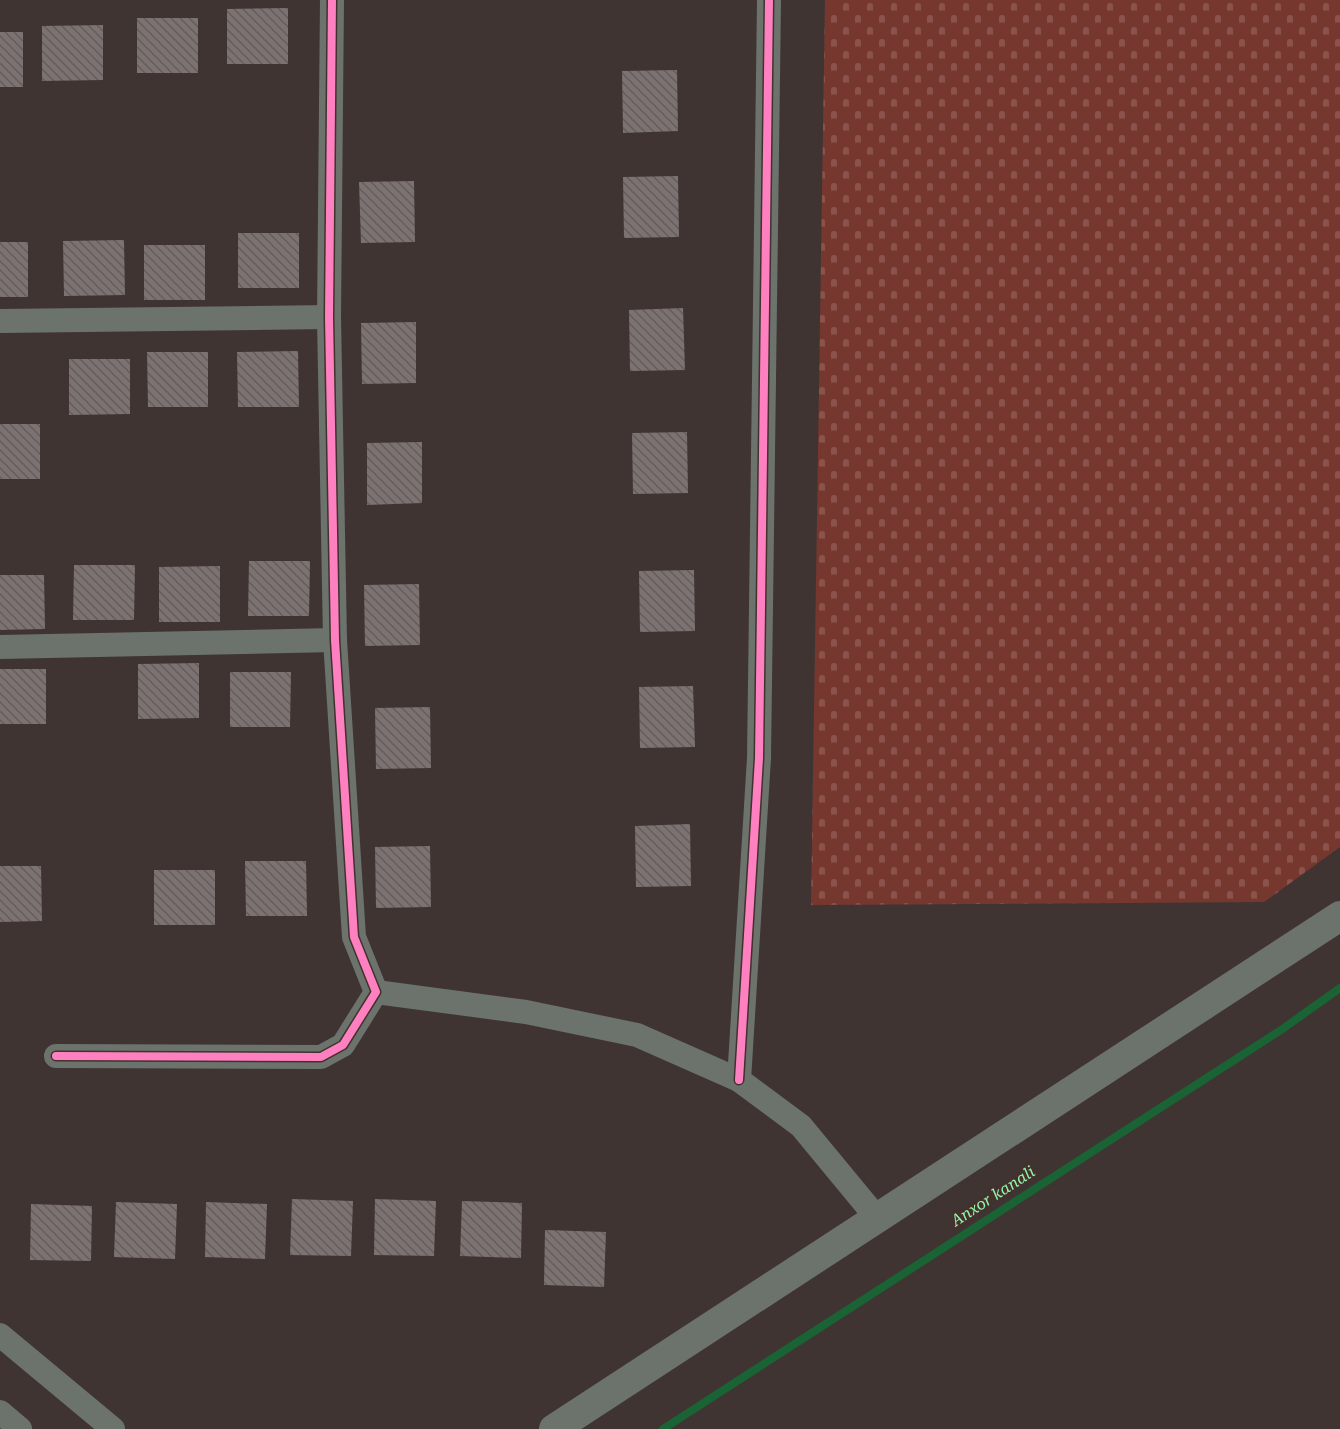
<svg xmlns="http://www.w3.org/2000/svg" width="1340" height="1429" font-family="'Roboto Serif',serif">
<defs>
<pattern id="cemetery-stones" width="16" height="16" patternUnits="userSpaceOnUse" patternTransform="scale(1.5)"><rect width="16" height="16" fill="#76372f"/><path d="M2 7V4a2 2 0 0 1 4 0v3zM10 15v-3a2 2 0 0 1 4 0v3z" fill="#8a544d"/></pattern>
<pattern id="building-back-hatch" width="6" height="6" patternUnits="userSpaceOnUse" patternTransform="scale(1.5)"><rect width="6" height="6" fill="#7c7271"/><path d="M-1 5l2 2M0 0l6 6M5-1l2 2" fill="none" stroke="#645d5c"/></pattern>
</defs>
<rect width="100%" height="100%" fill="#3f3432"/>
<path fill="url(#cemetery-stones)" d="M825,0H1340V847L1264,902L811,905Z"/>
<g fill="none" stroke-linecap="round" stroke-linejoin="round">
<path stroke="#196335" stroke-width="8" d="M663,1429L1281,1030L1340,988"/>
</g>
<g fill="url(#building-back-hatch)">
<path d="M288,8V64H227V9Z"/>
<rect x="137" y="18" width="61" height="55"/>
<path d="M103,25V80L42,81V26Z"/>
<rect x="0" y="32" width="23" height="55"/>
<path d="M677,70L678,131L623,133L622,71Z"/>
<path d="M678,176L679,237L624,238L623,177Z"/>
<path d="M414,181L415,242L361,243L359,182Z"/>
<rect x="238" y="233" width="61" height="55"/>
<path d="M124,240L125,295L64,296L63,241Z"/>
<rect x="0" y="242" width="28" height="55"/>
<rect x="144" y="245" width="61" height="55"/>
<path d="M683,308L685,370L630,371L629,310Z"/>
<path d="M416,322V383L362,384L361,323Z"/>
<path d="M298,351L299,407H238L237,352Z"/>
<path d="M147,352H208V407H148Z"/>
<path d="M69,359H130V414L69,415Z"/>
<rect x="0" y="424" width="40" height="55"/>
<path d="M687,432L688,493L633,494L632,433Z"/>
<path d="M422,442V503L367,505V443Z"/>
<path d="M249,561H310L309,616H248Z"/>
<path d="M74,565H135L134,620H73Z"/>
<path d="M220,566V622H159V567Z"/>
<path d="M694,570L695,631L640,632L639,571Z"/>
<path d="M0,575H44L45,629L0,630Z"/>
<path d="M419,584L420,645L365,646L364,585Z"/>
<path d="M199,663V718L138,719V664Z"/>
<rect x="0" y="669" width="46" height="55"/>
<path d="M230,672H291L290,727H230Z"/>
<path d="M693,686L695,747L640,748L639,687Z"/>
<path d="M430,707L431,768L376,769L375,708Z"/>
<path d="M690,824L691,886L636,887L635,826Z"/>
<path d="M430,846L431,907L376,908L375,847Z"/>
<path d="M245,861H306L307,916H246Z"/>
<path d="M0,866H41L42,921L0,922Z"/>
<rect x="154" y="870" width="61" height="55"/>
<path d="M292,1199L353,1201L351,1256L290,1255Z"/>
<path d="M375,1199L436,1201L434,1256L374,1255Z"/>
<path d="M462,1201L522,1203L521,1258L460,1256Z"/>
<path d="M116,1202L177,1204L175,1259L114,1257Z"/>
<path d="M206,1202L267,1204L265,1259L205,1257Z"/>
<path d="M31,1204L92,1206L91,1261L30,1260Z"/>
<path d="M545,1230L606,1232L604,1287L544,1285Z"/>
</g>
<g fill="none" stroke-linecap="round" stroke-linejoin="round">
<g stroke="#6b736c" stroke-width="24">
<path d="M0,321L329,317"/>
<path d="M0,647L335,640"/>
<path d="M376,992L526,1012L637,1035L739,1080L801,1126L877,1218"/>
<path d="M56,1056L321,1057L343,1045L376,992L354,937L335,640L329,317L332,0"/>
<path d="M739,1080L759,758L769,0"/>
<path d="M0,1335L113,1429"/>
<path d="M0,1412L20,1429"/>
</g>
<path stroke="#6b736c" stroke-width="30" d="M554,1429L1340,916"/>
<defs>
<g id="cycleway">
<path d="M56,1056L321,1057L343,1045L376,992L354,937L335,640L329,317L332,0"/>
<path d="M739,1080L759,758L769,0"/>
</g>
</defs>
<use href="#cycleway" stroke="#44312d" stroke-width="11"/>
<use href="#cycleway" stroke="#ff80c0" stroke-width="8"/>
</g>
<g text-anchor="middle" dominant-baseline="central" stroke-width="6" stroke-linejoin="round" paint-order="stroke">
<g font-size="16" font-style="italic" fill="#90f7ab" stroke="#44312d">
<text transform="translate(993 1196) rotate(-33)">Anxor kanali</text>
</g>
</g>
</svg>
